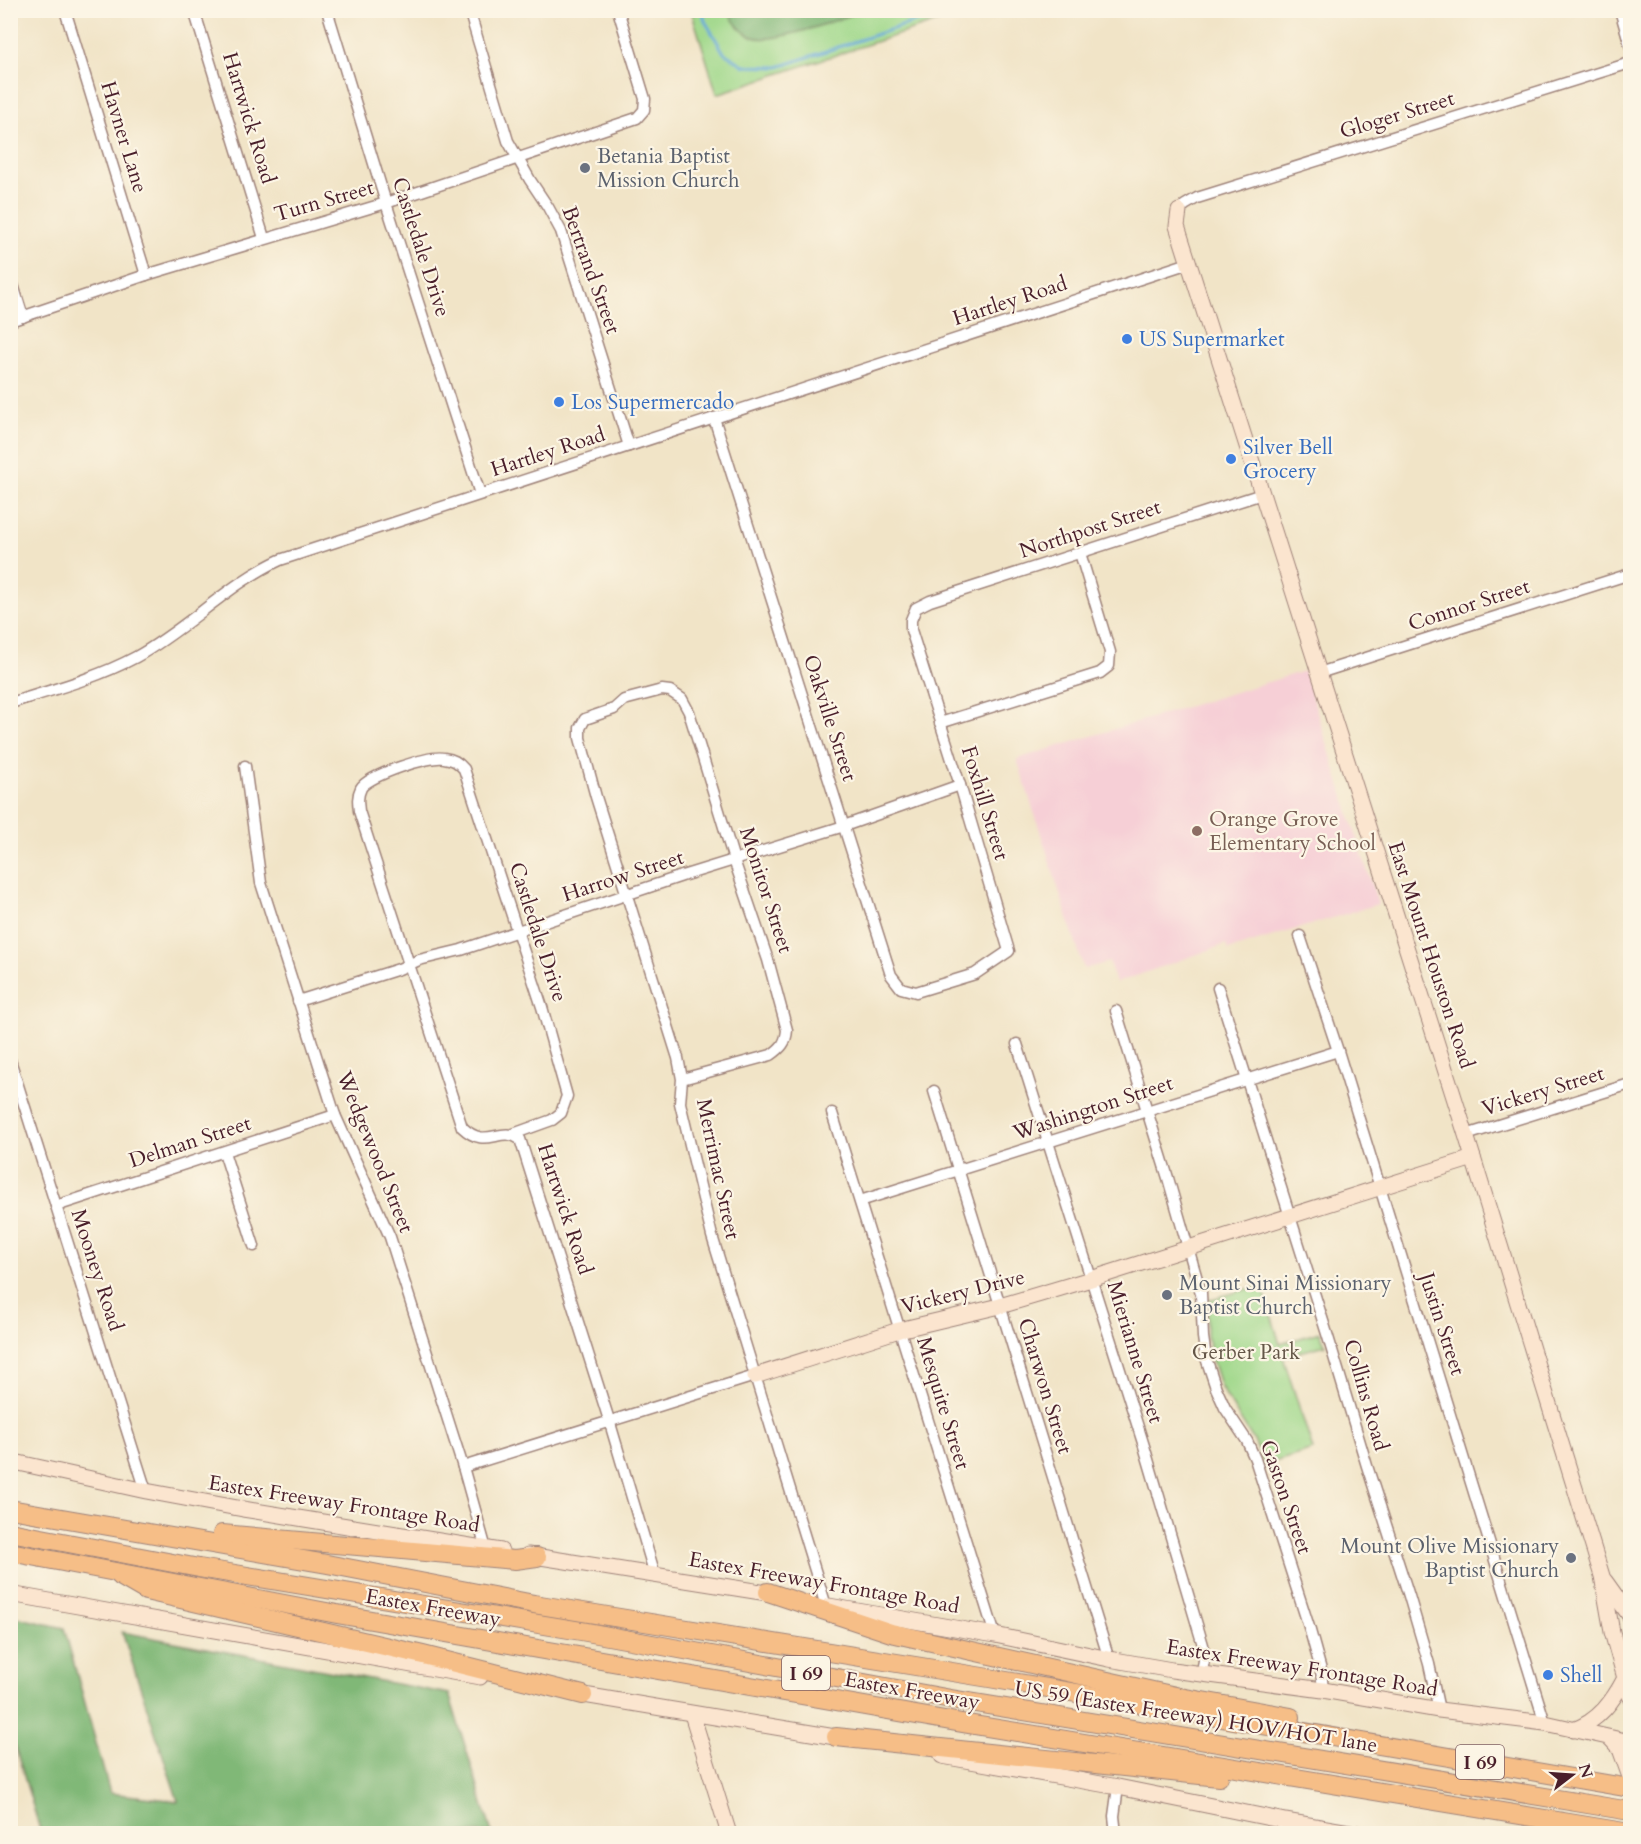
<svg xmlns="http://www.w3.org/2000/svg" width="1641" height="1844" font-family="Cardo,serif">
<rect width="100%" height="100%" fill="#fcf5e5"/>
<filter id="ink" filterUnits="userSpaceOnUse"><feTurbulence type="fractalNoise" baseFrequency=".0167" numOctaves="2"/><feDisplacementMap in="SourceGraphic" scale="12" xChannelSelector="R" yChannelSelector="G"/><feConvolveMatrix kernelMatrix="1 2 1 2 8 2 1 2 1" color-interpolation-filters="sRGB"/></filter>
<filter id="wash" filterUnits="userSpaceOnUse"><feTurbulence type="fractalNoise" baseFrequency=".008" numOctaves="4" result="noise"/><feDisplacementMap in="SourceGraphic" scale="24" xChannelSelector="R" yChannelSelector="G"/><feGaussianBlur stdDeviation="1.35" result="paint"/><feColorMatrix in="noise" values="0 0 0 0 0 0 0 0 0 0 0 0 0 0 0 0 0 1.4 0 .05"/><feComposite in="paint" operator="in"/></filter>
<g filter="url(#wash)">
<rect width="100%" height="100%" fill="#f1e4c7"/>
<path fill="#f6cfd6" d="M1304,671L1378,904L1228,950L1226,944L1116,983L1109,962L1084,969L1017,759Z"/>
<g fill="#a0d88b" stroke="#757c5b" stroke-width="1.5">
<path d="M691,10L970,11L717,94Z"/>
<path d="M1262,1285L1280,1344L1320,1332L1325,1345L1283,1357L1313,1450L1264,1465L1254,1441L1221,1388L1211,1357L1207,1336L1208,1300Z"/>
</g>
<g fill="#80b877" stroke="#656c51" stroke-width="1.5">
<path d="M728,11H862C841,18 773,45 753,37C742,33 733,21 728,11Z"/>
<path d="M11,1616L64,1628L110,1793L178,1801L122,1632L449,1694L492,1833H41L11,1733Z"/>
</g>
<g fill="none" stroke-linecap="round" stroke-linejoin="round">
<path stroke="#63a7d8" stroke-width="3" d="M702,10L705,21L724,53L745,66L778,67L950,10"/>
</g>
</g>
<g filter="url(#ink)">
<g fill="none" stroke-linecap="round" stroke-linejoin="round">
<defs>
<g id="street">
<path d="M65,10L146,275"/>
<path d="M194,10L264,238"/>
<path d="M327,10L386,203L480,494"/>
<path d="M469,10L508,141L530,180L548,207L561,231L629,446"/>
<path d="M1620,10L1630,45"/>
<path d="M1179,211L1185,205L1197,198L1630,63"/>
<path d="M10,275L23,317"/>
<path d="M10,321L146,275L386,203L637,118L644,110L645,99L618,10"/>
<path d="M714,418L891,975L901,988L916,992L975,974L1009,951L960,785L911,630V620L916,608L930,601L1262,494"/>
<path d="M1319,673L1630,574"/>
<path d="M10,703C52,690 97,678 136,657C187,629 228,584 280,560L1189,263"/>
<path d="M940,723L1100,673L1109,666L1110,652L1080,553"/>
<path d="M245,766L261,883L335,1115L390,1237L463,1467L486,1549"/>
<path d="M1300,936L1338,1051L1545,1723"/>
<path d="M1218,988L1328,1337L1367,1466L1409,1596L1429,1664L1439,1710"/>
<path d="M298,1001L399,969L419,960L461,950L682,876L844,826L960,785"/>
<path d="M1116,1011L1168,1178L1201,1293L1203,1337L1206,1358L1216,1388L1225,1408L1247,1441L1255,1459L1309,1627L1321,1670L1323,1690"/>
<path d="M1017,1044L1144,1446L1203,1645L1204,1661L1201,1675"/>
<path d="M10,1060L146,1491"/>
<path d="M682,1079L771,1055C781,1048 786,1043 787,1030L768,960L734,860L689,712L682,699L670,691L662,690L624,700L614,709L585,719L580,728V738L596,797L678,1058L682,1079L680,1103L712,1236L826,1606"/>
<path d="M934,1091L1109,1659"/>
<path d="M832,1113L995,1635"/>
<path d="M513,1134L552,1120L561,1113L567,1096L542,1007L464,769C458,762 453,759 444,758C430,755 369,775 361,788C357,796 358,803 359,811L462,1127C487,1151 499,1125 520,1139L609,1420L655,1575"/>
<path d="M1466,1135L1630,1084"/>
<path d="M224,1152L254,1246"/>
<path d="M860,1201L1338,1051"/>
<path d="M56,1206L335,1115"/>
<path d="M463,1467L755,1376"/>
<path d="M1116,1834L1114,1816L1118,1787"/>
<path d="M1282,1834L1285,1821"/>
</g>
<g id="secondary">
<path d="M1179,211L1177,226L1466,1135L1602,1576L1612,1632L1630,1696"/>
<path d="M755,1376L899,1330L1000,1306L1091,1279L1473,1158"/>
<path d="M10,1461L146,1491L243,1509L501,1551"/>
<path d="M528,1555L780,1595"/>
<path d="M1605,1581L1630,1616"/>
<path d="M10,1594L480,1677"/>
<path d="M829,1606L995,1635L1109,1659L1172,1670L1323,1690L1439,1710L1545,1723L1630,1742"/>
<path d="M572,1693L847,1739"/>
<path d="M692,1714L729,1834"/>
<path d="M1573,1730C1599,1721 1613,1701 1625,1678"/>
<path d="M1610,1738L1620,1749L1630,1777"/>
<path d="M942,1756L1118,1787L1285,1821L1361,1834"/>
</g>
<g id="highway">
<path d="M10,1509L327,1564L534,1604L989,1678L1630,1788"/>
<path d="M10,1532L199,1568L581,1631L951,1699L1630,1811"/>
<path d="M222,1534L515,1560L537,1557"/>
<path d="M10,1552L337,1614L962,1723L1630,1833"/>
<path d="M120,1576L146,1591L423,1655L583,1695"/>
<path d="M768,1592L891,1633L1180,1697L1291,1717"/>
<path d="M836,1737L1219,1777"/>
</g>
</defs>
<use href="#street" stroke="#9e8279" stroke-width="13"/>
<use href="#secondary" stroke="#9e8279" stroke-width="17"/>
<use href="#highway" stroke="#9e8279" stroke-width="20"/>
<use href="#street" stroke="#fff" stroke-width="10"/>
<use href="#secondary" stroke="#fbe5cf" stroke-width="15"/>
<use href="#highway" stroke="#f6be87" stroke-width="18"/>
</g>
</g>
<g fill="#6b7280" stroke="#fcf5e5" stroke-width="2">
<circle cx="585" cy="168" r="6"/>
<circle cx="1167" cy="1295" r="6"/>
<circle cx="1571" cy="1558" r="6"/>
</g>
<g fill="#3f7fe0" stroke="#fcf5e5" stroke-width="2">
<circle cx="1127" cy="339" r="6"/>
<circle cx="559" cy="402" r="6"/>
<circle cx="1231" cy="459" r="6"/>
<circle cx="1548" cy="1675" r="6"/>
</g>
<circle fill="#8d6e63" stroke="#fcf5e5" stroke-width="2" cx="1197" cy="831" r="6"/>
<g text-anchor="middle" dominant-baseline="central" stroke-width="4.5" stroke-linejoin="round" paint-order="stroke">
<g fill="#fcf5e5" stroke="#7f5f63" stroke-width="1.5">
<rect x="782" y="1656" width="48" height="34" rx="4.5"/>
<rect x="1456" y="1745" width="48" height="34" rx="4.5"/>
</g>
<g font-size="20" font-weight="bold" fill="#4a1f2b">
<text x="806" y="1673">I 69</text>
<text x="1480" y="1762">I 69</text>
</g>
<g font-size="21" fill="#4a1f2b" stroke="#fcf5e5">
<text transform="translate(1397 115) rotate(-17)">Gloger Street</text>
<text transform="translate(249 118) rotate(73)">Hartwick Road</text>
<text transform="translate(124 137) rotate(73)">Havner Lane</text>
<text transform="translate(324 201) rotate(-16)">Turn Street</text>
<text transform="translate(421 247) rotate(72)">Castledale Drive</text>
<text transform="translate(591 270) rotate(70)">Bertrand Street</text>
<text transform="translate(1010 301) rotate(-18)">Hartley Road</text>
<text transform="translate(548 452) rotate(-18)">Hartley Road</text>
<text transform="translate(1090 529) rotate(-18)">Northpost Street</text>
<text transform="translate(1469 605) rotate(-18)">Connor Street</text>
<text transform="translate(830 718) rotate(72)">Oakville Street</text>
<text transform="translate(985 803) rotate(73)">Foxhill Street</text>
<text transform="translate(623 876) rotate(-18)">Harrow Street</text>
<text transform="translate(766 890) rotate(72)">Monitor Street</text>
<text transform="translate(538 932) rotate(72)">Castledale Drive</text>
<text transform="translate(1431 955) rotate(72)">East Mount Houston Road</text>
<text transform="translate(1543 1091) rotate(-17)">Vickery Street</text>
<text transform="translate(1093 1108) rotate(-18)">Washington Street</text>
<text transform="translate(190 1142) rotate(-18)">Delman Street</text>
<text transform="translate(375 1152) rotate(68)">Wedgewood Street</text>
<text transform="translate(718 1169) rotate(78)">Merrimac Street</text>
<text transform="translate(565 1209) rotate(72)">Hartwick Road</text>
<text transform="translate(97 1270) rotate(72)">Mooney Road</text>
<text transform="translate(963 1292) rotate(-14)">Vickery Drive</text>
<text transform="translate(1442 1324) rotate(72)">Justin Street</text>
<text transform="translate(1135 1352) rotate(73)">Mierianne Street</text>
<text transform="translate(1045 1386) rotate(73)">Charwon Street</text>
<text transform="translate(1366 1395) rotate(74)">Collins Road</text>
<text transform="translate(943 1403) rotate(73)">Mesquite Street</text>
<text transform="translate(1286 1497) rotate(71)">Gaston Street</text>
<text transform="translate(344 1504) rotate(9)">Eastex Freeway Frontage Road</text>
<text transform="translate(824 1583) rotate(10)">Eastex Freeway Frontage Road</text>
<text transform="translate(433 1608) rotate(10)">Eastex Freeway</text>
<text transform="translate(1302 1668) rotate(9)">Eastex Freeway Frontage Road</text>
<text transform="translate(912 1691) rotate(10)">Eastex Freeway</text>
<text transform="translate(1196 1717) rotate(9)">US 59 (Eastex Freeway) HOV/HOT lane</text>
</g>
<g font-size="21" fill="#5b616d" stroke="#fcf5e5" text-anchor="start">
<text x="597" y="156">Betania Baptist<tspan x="597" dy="24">Mission Church</tspan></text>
<text x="1179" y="1283">Mount Sinai Missionary<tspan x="1179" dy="24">Baptist Church</tspan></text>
<text x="1559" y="1546" text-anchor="end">Mount Olive Missionary<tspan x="1559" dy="24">Baptist Church</tspan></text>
</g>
<g font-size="21" fill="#366cbe" stroke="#fcf5e5" text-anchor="start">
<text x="1139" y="339">US Supermarket</text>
<text x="571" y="402">Los Supermercado</text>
<text x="1243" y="447">Silver Bell<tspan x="1243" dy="24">Grocery</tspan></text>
<text x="1560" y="1675">Shell</text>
</g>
<g font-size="21" fill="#785e54" stroke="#fcf5e5" text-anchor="start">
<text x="1209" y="819">Orange Grove<tspan x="1209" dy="24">Elementary School</tspan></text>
</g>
<g font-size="21" fill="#645648" stroke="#fcf5e5">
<text x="1246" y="1352">Gerber Park</text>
</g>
</g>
<rect width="1641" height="1844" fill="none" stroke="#fcf5e5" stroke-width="36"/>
<g transform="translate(1572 1775) rotate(73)" stroke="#fcf5e5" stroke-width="4.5" paint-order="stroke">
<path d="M0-4.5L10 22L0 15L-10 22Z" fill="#4a1f2b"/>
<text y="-9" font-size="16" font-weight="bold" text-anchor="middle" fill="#4a1f2b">N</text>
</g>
</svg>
